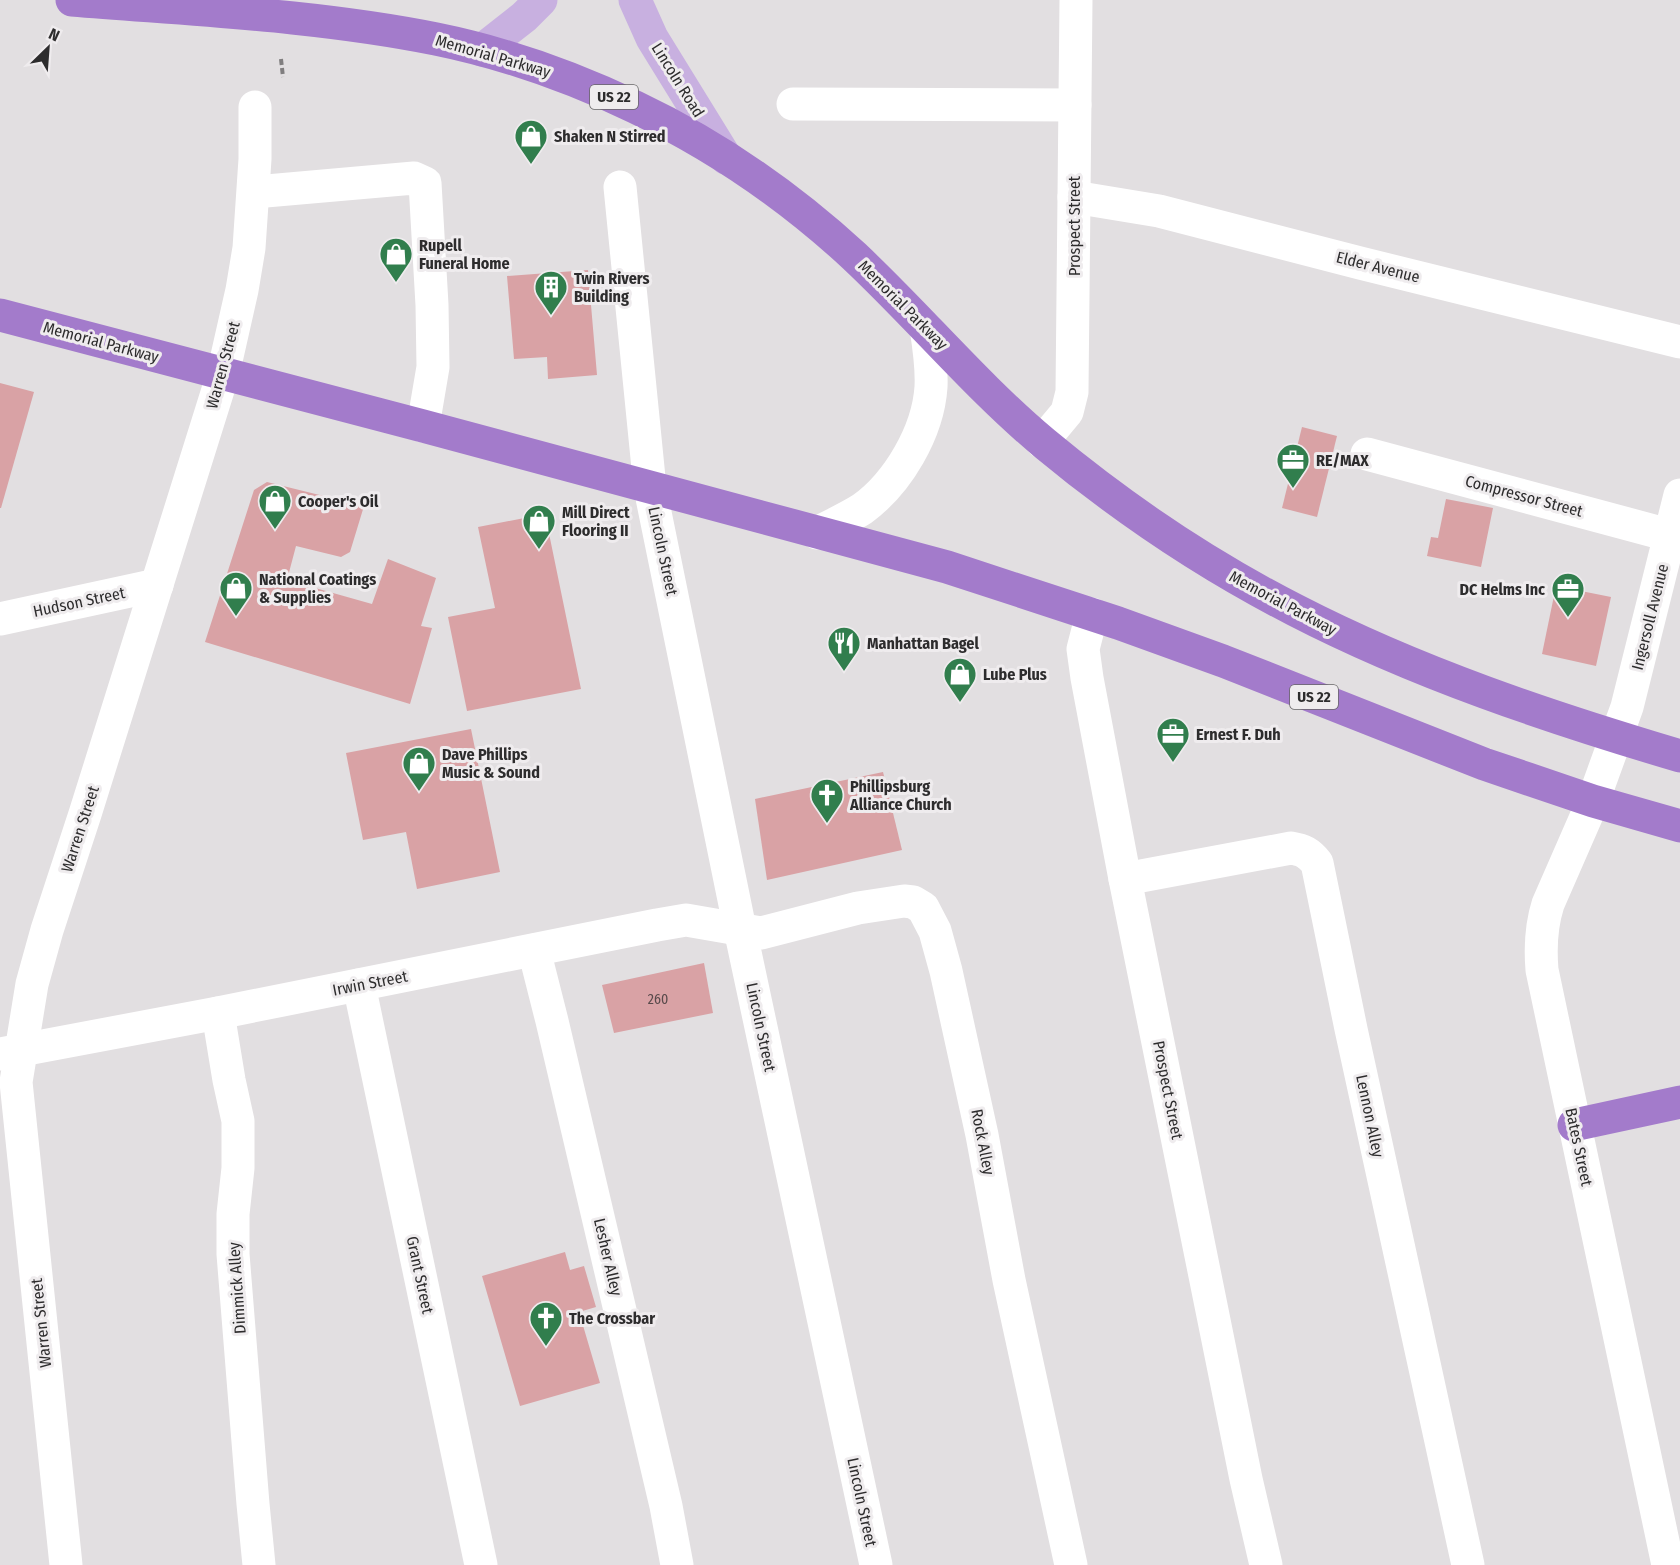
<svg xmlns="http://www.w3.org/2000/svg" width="1680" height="1565" font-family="'Fira Sans Condensed',sans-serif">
<rect width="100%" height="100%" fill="#e2dfe1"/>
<g fill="#d9a2a5">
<path d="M588,270L597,375L548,379L547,357L514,359L507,276Z"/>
<path d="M0,383L34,392L1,508H0Z"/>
<path d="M1302,427L1337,436L1317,517L1282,508Z"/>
<path d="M267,482L364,506L350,552L341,557L296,546L287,580L372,604L388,559L436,578L421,626L432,628L410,704L205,642L254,490Z"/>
<path d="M1446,499L1493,508L1481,567L1427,556L1431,537L1438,538Z"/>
<path d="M545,514L581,689L467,711L448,617L495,608L478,527Z"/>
<path d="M1556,586L1611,597L1596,666L1542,654Z"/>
<path d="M471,729L500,872L417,889L406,832L363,840L346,753Z"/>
<path d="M883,772L902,850L767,880L755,799Z"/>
<path d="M704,963L713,1013L614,1033L602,985Z"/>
<path d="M565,1252L570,1270L584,1266L596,1307L579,1312L600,1383L520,1406L482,1276Z"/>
</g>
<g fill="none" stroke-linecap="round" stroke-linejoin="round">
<path stroke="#807e7f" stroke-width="4" stroke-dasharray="6 3" stroke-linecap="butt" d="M281,59L283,77"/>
<g stroke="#fff" stroke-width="33">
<path d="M793,104L1075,105"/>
<path d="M620,187L650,488L740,929L876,1565"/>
<path d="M254,192L414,178L425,183L432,305L433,367L423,426"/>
<path d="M1074,197L1159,211L1360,263L1680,342"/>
<path d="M1042,442L1067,412L1072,392L1076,0"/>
<path d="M1367,454L1680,538"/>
<path d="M817,533C832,525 848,518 862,509C898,483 928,432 931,387C932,367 929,347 926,328"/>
<path d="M1092,614L1083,649L1087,678L1125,879L1246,1479L1266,1565"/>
<path d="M0,619L157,585"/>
<path d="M1125,879L1291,848C1303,850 1309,853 1317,863L1351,1029L1468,1565"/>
<path d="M534,950L552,1021L666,1506L677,1565"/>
<path d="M359,985L481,1565"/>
<path d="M218,1013L229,1080L238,1121V1168L233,1214V1254L253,1504L259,1565"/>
<path d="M0,1054L218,1013L657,925L686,920L761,933L858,908L904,901L913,902L923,908L935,931L946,971L982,1135L1009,1280L1071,1565"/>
<path d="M66,1565L16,1082L32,984L47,930L85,814L223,374L242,290L249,248L255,159V107"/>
<path d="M1668,1565L1542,970C1540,946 1541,926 1548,904L1593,801L1627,707L1680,495"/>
</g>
<g stroke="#c8b0e0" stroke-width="33">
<path d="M635,0L652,38L726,158"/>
<path d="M482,50L524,17L541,0"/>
</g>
<g stroke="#a37bcb" stroke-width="33">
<path d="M72,0C193,10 316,15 436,39C505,53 572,77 635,107C715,145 790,197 854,256C919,317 976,386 1044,443C1121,507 1205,564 1295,610C1417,673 1549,717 1680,756"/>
<path d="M0,315L423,426L947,567L1118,623L1223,661L1484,764L1593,801L1680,826"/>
<path d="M1574,1125L1680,1102"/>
</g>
</g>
<defs>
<symbol id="shop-pin" viewBox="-11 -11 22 30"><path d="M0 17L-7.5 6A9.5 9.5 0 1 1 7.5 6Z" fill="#317e4d" stroke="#efecee"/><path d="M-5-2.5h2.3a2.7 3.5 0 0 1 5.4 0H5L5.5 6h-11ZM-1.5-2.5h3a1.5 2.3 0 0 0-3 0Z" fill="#fff"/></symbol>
<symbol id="building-pin" viewBox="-11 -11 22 30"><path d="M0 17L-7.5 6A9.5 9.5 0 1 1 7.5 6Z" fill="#317e4d" stroke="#efecee"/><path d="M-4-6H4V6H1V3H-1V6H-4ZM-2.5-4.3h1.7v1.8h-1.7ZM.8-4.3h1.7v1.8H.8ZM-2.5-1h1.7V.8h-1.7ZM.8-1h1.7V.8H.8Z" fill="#fff"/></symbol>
<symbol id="office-pin" viewBox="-11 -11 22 30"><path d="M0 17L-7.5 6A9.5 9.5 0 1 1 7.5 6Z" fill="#317e4d" stroke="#efecee"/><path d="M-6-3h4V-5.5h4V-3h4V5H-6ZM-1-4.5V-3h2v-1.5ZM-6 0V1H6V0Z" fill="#fff"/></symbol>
<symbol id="restaurant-pin" viewBox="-11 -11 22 30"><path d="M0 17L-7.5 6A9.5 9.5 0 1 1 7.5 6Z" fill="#317e4d" stroke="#efecee"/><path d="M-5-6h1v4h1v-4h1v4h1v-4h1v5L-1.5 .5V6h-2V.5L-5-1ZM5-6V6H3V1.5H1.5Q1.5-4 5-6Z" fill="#fff"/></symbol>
<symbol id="church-pin" viewBox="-11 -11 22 30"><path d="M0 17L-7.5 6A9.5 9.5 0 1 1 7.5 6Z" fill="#317e4d" stroke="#efecee"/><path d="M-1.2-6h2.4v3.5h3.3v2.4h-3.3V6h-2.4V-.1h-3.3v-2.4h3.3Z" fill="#fff"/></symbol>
</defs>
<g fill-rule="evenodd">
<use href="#shop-pin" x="512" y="117" width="38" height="52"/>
<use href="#shop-pin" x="377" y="235" width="38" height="52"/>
<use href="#building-pin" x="532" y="268" width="38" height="52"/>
<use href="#office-pin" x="1274" y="441" width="38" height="52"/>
<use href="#shop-pin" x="256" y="482" width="38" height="52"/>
<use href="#shop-pin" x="520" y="502" width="38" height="52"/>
<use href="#shop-pin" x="217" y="569" width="38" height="52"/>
<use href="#office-pin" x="1549" y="570" width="38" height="52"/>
<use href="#restaurant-pin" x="825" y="624" width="38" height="52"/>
<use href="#shop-pin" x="941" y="655" width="38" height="52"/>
<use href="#office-pin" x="1154" y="715" width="38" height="52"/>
<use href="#shop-pin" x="400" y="744" width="38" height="52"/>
<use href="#church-pin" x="808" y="776" width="38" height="52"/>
<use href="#church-pin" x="527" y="1299" width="38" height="52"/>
</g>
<g text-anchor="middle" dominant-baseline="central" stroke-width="6" stroke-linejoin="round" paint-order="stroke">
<g font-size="14" fill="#584a4b">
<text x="658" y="999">260</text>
</g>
<g fill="#efecee" stroke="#676667" stroke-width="1.5">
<rect x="590" y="85" width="48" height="24" rx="4.5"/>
<rect x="1290" y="685" width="48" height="24" rx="4.5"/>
</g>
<g font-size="15" font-weight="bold" fill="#2d2c2d">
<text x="614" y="97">US 22</text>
<text x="1314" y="697">US 22</text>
</g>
<g font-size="16" fill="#2d2c2d" stroke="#efecee">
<text transform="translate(493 56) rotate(16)">Memorial Parkway</text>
<text transform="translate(678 80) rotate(58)">Lincoln Road</text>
<text transform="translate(1074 226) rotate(-90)">Prospect Street</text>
<text transform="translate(1378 267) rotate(14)">Elder Avenue</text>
<text transform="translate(903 305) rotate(45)">Memorial Parkway</text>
<text transform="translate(101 342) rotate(15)">Memorial Parkway</text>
<text transform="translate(223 365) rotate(-75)">Warren Street</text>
<text transform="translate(1524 496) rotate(15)">Compressor Street</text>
<text transform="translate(663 551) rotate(78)">Lincoln Street</text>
<text transform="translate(79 602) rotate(-12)">Hudson Street</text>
<text transform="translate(1283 603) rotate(28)">Memorial Parkway</text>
<text transform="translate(1650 617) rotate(-76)">Ingersoll Avenue</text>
<text transform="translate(80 829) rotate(-72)">Warren Street</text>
<text transform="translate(370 983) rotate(-11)">Irwin Street</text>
<text transform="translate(761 1027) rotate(78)">Lincoln Street</text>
<text transform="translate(1168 1090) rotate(79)">Prospect Street</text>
<text transform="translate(1370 1116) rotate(78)">Lennon Alley</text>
<text transform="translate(983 1142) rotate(79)">Rock Alley</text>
<text transform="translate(1579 1147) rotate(78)">Bates Street</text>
<text transform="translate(608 1257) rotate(77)">Lesher Alley</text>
<text transform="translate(420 1275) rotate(78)">Grant Street</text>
<text transform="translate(237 1288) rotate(-94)">Dimmick Alley</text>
<text transform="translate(41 1323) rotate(-96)">Warren Street</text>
<text transform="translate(862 1502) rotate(78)">Lincoln Street</text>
</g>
<g font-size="16" font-weight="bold" fill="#2d2c2d" stroke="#efecee" text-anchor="start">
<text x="554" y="136">Shaken N Stirred</text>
<text x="419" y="245">Rupell<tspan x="419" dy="18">Funeral Home</tspan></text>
<text x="574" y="278">Twin Rivers<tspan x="574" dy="18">Building</tspan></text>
<text x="1316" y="460">RE/MAX</text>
<text x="298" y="501">Cooper's Oil</text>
<text x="562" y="512">Mill Direct<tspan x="562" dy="18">Flooring II</tspan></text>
<text x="259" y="579">National Coatings<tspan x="259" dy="18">&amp; Supplies</tspan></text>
<text x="1545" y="589" text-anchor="end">DC Helms Inc</text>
<text x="867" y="643">Manhattan Bagel</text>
<text x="983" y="674">Lube Plus</text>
<text x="1196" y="734">Ernest F. Duh</text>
<text x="442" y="754">Dave Phillips<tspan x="442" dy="18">Music &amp; Sound</tspan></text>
<text x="850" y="786">Phillipsburg<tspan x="850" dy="18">Alliance Church</tspan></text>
<text x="569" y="1318">The Crossbar</text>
</g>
</g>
<g transform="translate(48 48) rotate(25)" stroke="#efecee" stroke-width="4.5" paint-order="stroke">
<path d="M0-4.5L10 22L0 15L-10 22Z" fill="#2d2c2d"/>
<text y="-9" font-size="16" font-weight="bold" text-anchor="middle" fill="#2d2c2d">N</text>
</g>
</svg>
